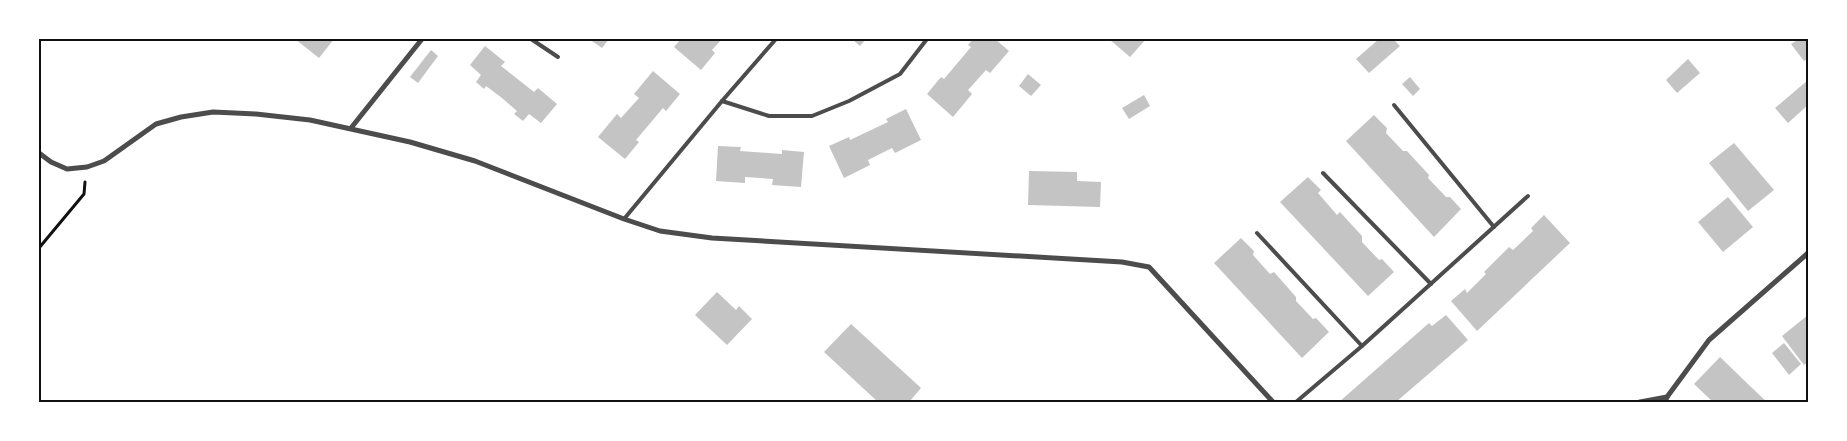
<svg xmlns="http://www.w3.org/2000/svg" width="1847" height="441" font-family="'IBM Plex Serif',serif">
<rect width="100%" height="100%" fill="#fff"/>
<g fill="#c4c4c4">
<path d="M295,39H334L319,58Z"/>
<path d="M589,39H609L602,48Z"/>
<path d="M681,39H722L712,50L715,53L701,70L674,47Z"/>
<path d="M852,39H866L860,46Z"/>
<path d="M973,39H995L1009,51L990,73L986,70L968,90L972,94L953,117L927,94L941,77L944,79L971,47L968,45Z"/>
<path d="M1109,39H1146L1130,57Z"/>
<path d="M1379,39H1393L1400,46L1369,73L1356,59Z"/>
<path d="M1799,39H1808V58L1804,61L1791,44Z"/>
<path d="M485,46L505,62L501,66L534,92L538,88L557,104L541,123L529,114L523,121L514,114L517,111L502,98L486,86L484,89L476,82L481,75L470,65Z"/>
<path d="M431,50L438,56L418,83L410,77Z"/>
<path d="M1688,59L1700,73L1677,93L1666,80Z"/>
<path d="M653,71L680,94L666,111L663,108L636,140L639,142L625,159L598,137L617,114L621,118L639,98L634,94Z"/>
<path d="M1028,74L1041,85L1031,96L1019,86Z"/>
<path d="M1410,77L1420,89L1413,96L1402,84Z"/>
<path d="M1808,80V105L1788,123L1775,108Z"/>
<path d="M1144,95L1150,106L1129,119L1122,108Z"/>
<path d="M906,109L921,140L895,153L892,148L868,160L870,165L844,178L829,146L849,137L850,140L888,122L886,119Z"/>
<path d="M1374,115L1387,128L1386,133L1403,151H1407L1429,175L1428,178L1446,197H1450L1461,209L1434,237L1346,141Z"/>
<path d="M1734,143L1774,190L1748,211L1709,163Z"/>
<path d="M718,146L741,147L740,151L782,154V150L804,152L801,187L772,185L773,179L745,177V183L716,181Z"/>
<path d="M1029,171L1077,172V181L1101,182L1100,207L1028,205Z"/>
<path d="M1308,177L1321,190L1318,193L1337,215L1340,212L1362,236V242L1379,260L1382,259L1394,272L1368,296L1280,202Z"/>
<path d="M1728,197L1753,227L1723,252L1698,222Z"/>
<path d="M1544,215L1570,243L1477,331L1451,301L1465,289L1467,293L1486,274L1484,272L1509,247L1513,250L1533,231L1531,228Z"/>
<path d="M1241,238L1254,251L1253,255L1270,274L1274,272L1296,297V301L1313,319L1316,318L1329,332L1302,358L1214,263Z"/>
<path d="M717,292L736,310L739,306L752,319L727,345L695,315Z"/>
<path d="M1446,315L1468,340L1396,402H1339L1429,323L1432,326Z"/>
<path d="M1808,315V362L1804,365L1782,336Z"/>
<path d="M851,324L921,388L909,402H878L824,352Z"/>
<path d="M1784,343L1801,364L1789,375L1772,353Z"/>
<path d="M1720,357L1751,387L1767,402H1713L1694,384Z"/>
</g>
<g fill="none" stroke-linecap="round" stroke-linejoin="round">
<path stroke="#111" stroke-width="3" d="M39,248L84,194L85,182"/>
<g stroke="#4c4c4c" stroke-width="4">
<path d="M531,39L558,57"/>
<path d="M722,101L769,116H812L849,101L900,74L927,39"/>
<path d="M1394,105L1494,227"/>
<path d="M1323,173L1431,284"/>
<path d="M624,219L722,101L776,39"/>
<path d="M1257,233L1362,346"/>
<path d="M1296,402L1362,346L1528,196"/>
</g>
<g stroke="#4c4c4c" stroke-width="5">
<path d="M351,128L422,39"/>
<path d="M39,153L51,162L67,169L87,167L104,161L156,124L181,117L213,112L256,114L310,120L410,142L475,161L624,219L660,231L712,238L1122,262L1149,267L1273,402"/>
<path d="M1640,402L1667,397"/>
<path d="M1665,402L1667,397L1709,340L1808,253"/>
</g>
</g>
<rect width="1847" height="441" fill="none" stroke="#ffffff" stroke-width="80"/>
<rect x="40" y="40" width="1767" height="361" fill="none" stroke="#111" stroke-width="2"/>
</svg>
